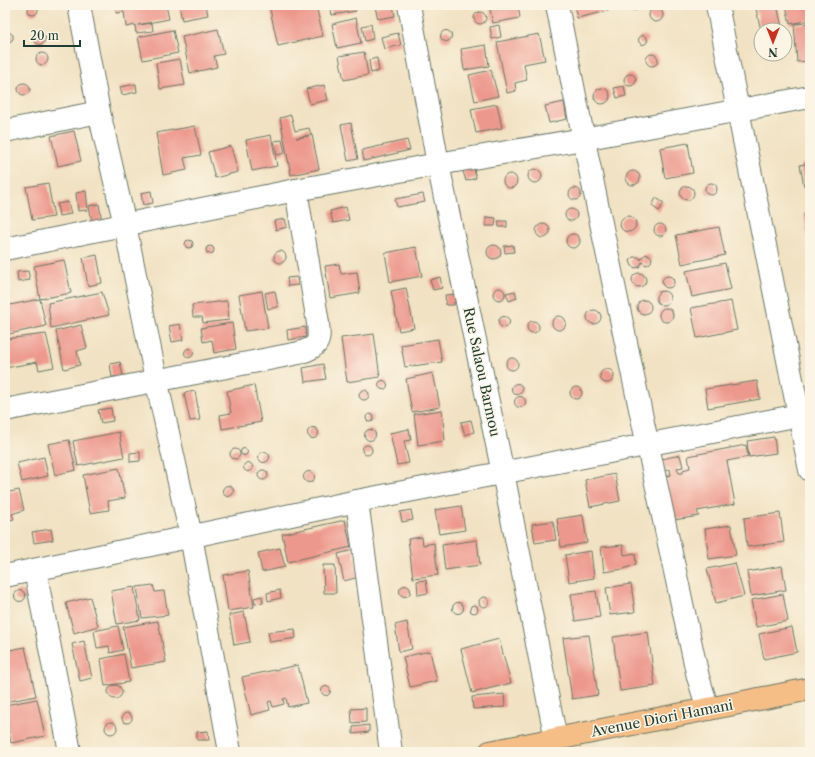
<svg xmlns="http://www.w3.org/2000/svg" width="815" height="757" font-family="'Libre Caslon Text',serif">
<rect width="100%" height="100%" fill="#fcf5e5"/>
<filter id="ink" filterUnits="userSpaceOnUse"><feTurbulence type="fractalNoise" baseFrequency=".025" numOctaves="2"/><feDisplacementMap in="SourceGraphic" scale="8" xChannelSelector="R" yChannelSelector="G"/><feConvolveMatrix kernelMatrix="1 2 1 2 8 2 1 2 1" color-interpolation-filters="sRGB"/></filter>
<filter id="wash" filterUnits="userSpaceOnUse"><feTurbulence type="fractalNoise" baseFrequency=".012" numOctaves="4" result="noise"/><feDisplacementMap in="SourceGraphic" scale="16" xChannelSelector="R" yChannelSelector="G"/><feGaussianBlur stdDeviation="0.9" result="paint"/><feColorMatrix in="noise" values="0 0 0 0 0 0 0 0 0 0 0 0 0 0 0 0 0 1.4 0 .05"/><feComposite in="paint" operator="in"/></filter>
<g filter="url(#wash)">
<rect width="100%" height="100%" fill="#f1e2c3"/>
<g id="blocks">
<g fill="#ed988c">
<circle cx="33" cy="10" r="5"/>
<path d="M115,5H166L169,19L138,25L152,23L153,31L136,33L135,25L126,27L124,12L116,13Z"/>
<path d="M179,5H206L208,15L182,20Z"/>
<path d="M269,5H316L323,36L278,46Z"/>
<path d="M330,5H354L356,11L332,15Z"/>
<path d="M385,5H393L395,16L378,19L375,7Z"/>
<path d="M489,5H518L520,18L493,23Z"/>
<path d="M574,5H607L608,11L577,18Z"/>
<path d="M629,5H659V6L630,11Z"/>
<path d="M755,5H777L782,27L777,30H761Z"/>
<path d="M786,5H810V20L790,24Z"/>
<circle cx="656" cy="15" r="7"/>
<circle cx="480" cy="18" r="6"/>
<path d="M356,18L361,43L337,48L332,24Z"/>
<path d="M810,23V61L797,62L794,24Z"/>
<path d="M371,24L373,39L365,41L362,26Z"/>
<path d="M499,25L501,37L492,39L490,27Z"/>
<path d="M218,29L224,54L214,56L217,67L190,73L182,37Z"/>
<path d="M173,30L178,53L143,60L138,37Z"/>
<circle cx="446" cy="36" r="5.5"/>
<path d="M5,32H9L13,35V39L10,42H5Z"/>
<path d="M398,33L401,45L384,49L381,37Z"/>
<circle cx="40" cy="39" r="5.5"/>
<path d="M539,34L545,60L524,64L527,80L515,83L516,91L507,93L497,42Z"/>
<circle cx="643" cy="40" r="4.5"/>
<path d="M486,45L489,66L464,70L461,49Z"/>
<path d="M364,52L368,75L344,80L339,56Z"/>
<circle cx="42" cy="59" r="6"/>
<circle cx="652" cy="60" r="6"/>
<path d="M377,58L379,71L371,73L369,60Z"/>
<path d="M180,59L185,85L160,89L156,63Z"/>
<path d="M491,70L498,96L475,101L469,75Z"/>
<circle cx="630" cy="80" r="6"/>
<circle cx="24" cy="89" r="6"/>
<path d="M136,84L137,92L122,95L120,87Z"/>
<path d="M324,85L328,100L310,104L306,89Z"/>
<path d="M624,86L626,96L617,98L614,88Z"/>
<circle cx="602" cy="96" r="8"/>
<path d="M564,102L567,119L549,123L545,106Z"/>
<path d="M497,104L502,128L476,133L471,109Z"/>
<path d="M291,115L295,131L309,128L311,135L296,138L312,135L319,169L291,175L280,118Z"/>
<path d="M351,123L358,159L348,161L341,125Z"/>
<path d="M195,126L201,155L184,158L187,170L163,175L156,133Z"/>
<path d="M74,131L81,161L58,166L51,136Z"/>
<path d="M271,135L277,166L252,171L246,140Z"/>
<path d="M282,140L285,153L277,155L274,141Z"/>
<path d="M407,140L410,150L364,161L362,150Z"/>
<path d="M688,143L693,173L665,178L660,148Z"/>
<path d="M231,146L238,172L215,178L208,152Z"/>
<path d="M810,163V185L804,186L800,165Z"/>
<path d="M473,165L476,178L466,181L462,168Z"/>
<circle cx="535" cy="176" r="7"/>
<circle cx="633" cy="178" r="7"/>
<circle cx="510" cy="181" r="7"/>
<path d="M48,183L54,217L32,220L26,187Z"/>
<circle cx="711" cy="189" r="6"/>
<circle cx="687" cy="193" r="7"/>
<circle cx="575" cy="194" r="6"/>
<path d="M86,191L88,210L78,211L76,193Z"/>
<path d="M151,191L153,203L143,205L141,193Z"/>
<path d="M423,194L425,202L397,207L395,199Z"/>
<path d="M656,198L664,203L659,211L652,206Z"/>
<path d="M68,202L71,214L59,216L57,204Z"/>
<path d="M99,204L102,222L92,223L89,206Z"/>
<path d="M346,207L349,220L333,223L330,211Z"/>
<circle cx="571" cy="215" r="6"/>
<path d="M810,213V237L808,238L804,214Z"/>
<circle cx="628" cy="224" r="8"/>
<path d="M486,217L496,218L495,226H486Z"/>
<path d="M285,219L287,227L276,230L274,221Z"/>
<path d="M498,221H507V227H499Z"/>
<circle cx="660" cy="230" r="6"/>
<circle cx="543" cy="231" r="7"/>
<path d="M719,227L725,255L682,264L676,235Z"/>
<circle cx="573" cy="241" r="7"/>
<circle cx="189" cy="244" r="4"/>
<circle cx="494" cy="252" r="7"/>
<path d="M513,245L514,252L505,253L504,246Z"/>
<circle cx="210" cy="250" r="4"/>
<path d="M416,247L422,276L390,282L385,253Z"/>
<circle cx="280" cy="257" r="6"/>
<path d="M646,254L650,255L652,258L651,262L649,264L646,265L642,262L639,267L635,268L632,266L630,261L633,257H639L641,260L642,257Z"/>
<path d="M97,255L102,283L88,286L83,258Z"/>
<path d="M64,260L71,293L40,299L46,326L5,335V306L40,299L34,266Z"/>
<path d="M725,263L731,289L692,297L686,271Z"/>
<path d="M339,264L341,274L357,272L360,293L330,298L325,266Z"/>
<path d="M28,271L30,280L18,282L17,272Z"/>
<circle cx="639" cy="280" r="7"/>
<circle cx="668" cy="282" r="6"/>
<path d="M297,277L298,285L288,286L287,278Z"/>
<path d="M440,277L442,288L433,290L430,280Z"/>
<circle cx="499" cy="294" r="6"/>
<path d="M406,288L414,328L399,331L391,291Z"/>
<circle cx="663" cy="298" r="7"/>
<path d="M262,291L268,328L245,331L239,295Z"/>
<path d="M275,291L278,307L268,309L265,293Z"/>
<path d="M515,291L517,298L509,301L506,293Z"/>
<path d="M102,292L109,315L51,328L48,303Z"/>
<path d="M458,294V301L454,302V305H446L445,295Z"/>
<circle cx="644" cy="307" r="7"/>
<path d="M227,301L229,320L203,323L202,317H193L192,305Z"/>
<path d="M731,301L737,330L697,338L691,308Z"/>
<circle cx="666" cy="315" r="7"/>
<circle cx="594" cy="317" r="7"/>
<circle cx="504" cy="322" r="5.5"/>
<circle cx="559" cy="323" r="7"/>
<circle cx="533" cy="327" r="6"/>
<path d="M232,323L236,349L214,353L212,340L203,342L201,328Z"/>
<path d="M180,324L183,340L172,342L169,326Z"/>
<path d="M81,325L87,348L77,351L80,365L64,369L56,331Z"/>
<path d="M305,327L306,337L288,340L287,330Z"/>
<path d="M46,334L54,367L39,370L37,362L5,368V339Z"/>
<path d="M374,334L380,377L347,382L341,338Z"/>
<path d="M438,339L442,362L405,367L401,345Z"/>
<circle cx="189" cy="353" r="4.5"/>
<circle cx="512" cy="364" r="6"/>
<path d="M120,362L123,376L112,377L110,364Z"/>
<path d="M323,364L326,379L305,382L303,368Z"/>
<circle cx="607" cy="376" r="7"/>
<path d="M433,373L440,407L412,412L406,379Z"/>
<circle cx="383" cy="385" r="4.5"/>
<path d="M757,381L760,399L708,408L705,389Z"/>
<circle cx="517" cy="389" r="5.5"/>
<path d="M254,385L261,422L222,429L220,415L231,413L227,391Z"/>
<circle cx="576" cy="393" r="6"/>
<circle cx="364" cy="395" r="5"/>
<path d="M195,391L200,420L190,421L184,393Z"/>
<circle cx="520" cy="402" r="5.5"/>
<path d="M111,408L113,421L101,423L98,410Z"/>
<path d="M442,410L445,441L418,445L414,414Z"/>
<circle cx="370" cy="418" r="4"/>
<path d="M471,420L474,432L465,435L461,422Z"/>
<circle cx="313" cy="433" r="5.5"/>
<path d="M409,429L411,440L404,441L409,463L397,465L390,433Z"/>
<circle cx="370" cy="435" r="5.5"/>
<path d="M119,432L124,457L78,466L73,441Z"/>
<path d="M774,437L776,453L749,457L747,441Z"/>
<path d="M69,440L76,470L55,475L48,444Z"/>
<circle cx="367" cy="450" r="5"/>
<path d="M746,445L748,457L727,461L735,504L697,511L699,516L674,520L665,476L671,475L670,469L664,471L662,459L680,455L683,467L677,468L679,473H683V470L690,468L688,456Z"/>
<circle cx="244" cy="452" r="3.5"/>
<circle cx="235" cy="454" r="5"/>
<circle cx="264" cy="457" r="5.5"/>
<path d="M140,452V461L130,462V453Z"/>
<path d="M44,457L48,476L22,482L17,463Z"/>
<circle cx="248" cy="467" r="4.5"/>
<path d="M119,468L125,498L108,501L109,510L90,513L83,475Z"/>
<circle cx="263" cy="475" r="5"/>
<circle cx="309" cy="477" r="5.5"/>
<path d="M615,474L620,501L590,507L585,480Z"/>
<circle cx="228" cy="491" r="5.5"/>
<path d="M19,490L24,510L12,514L14,519L5,521V493Z"/>
<path d="M461,506L465,530L439,534L435,510Z"/>
<path d="M411,510L413,520L402,522L400,512Z"/>
<path d="M780,513L784,542L747,547L744,518Z"/>
<path d="M583,515L587,543L561,547L557,519Z"/>
<path d="M345,520L351,547L288,562L282,534Z"/>
<path d="M553,521L556,540L535,543L532,524Z"/>
<path d="M731,525L736,555L709,559L705,529Z"/>
<path d="M51,529L53,540L34,543L32,532Z"/>
<path d="M422,537L423,545L434,543L438,575L413,578L408,539Z"/>
<path d="M477,540L480,565L445,570L442,545Z"/>
<path d="M623,545L624,555L635,553L636,564L624,569L604,572L601,547Z"/>
<path d="M280,548L285,567L262,572L258,553Z"/>
<path d="M353,550L359,577L344,581L338,554Z"/>
<path d="M591,551L594,578L569,582L565,555Z"/>
<path d="M735,563L744,596L716,603L707,569Z"/>
<path d="M323,565H335L336,593H324Z"/>
<path d="M782,566L786,590L751,596L747,572Z"/>
<path d="M248,571L254,607L228,611L223,575Z"/>
<path d="M426,580L428,593L418,595L417,581Z"/>
<path d="M631,584L635,612L610,615L606,588Z"/>
<path d="M153,585L155,592L164,591L168,615L142,618L137,587Z"/>
<circle cx="405" cy="591" r="5.5"/>
<path d="M134,587L140,620L117,624L111,591Z"/>
<path d="M280,590L281,598L268,601L267,593Z"/>
<circle cx="20" cy="596" r="5.5"/>
<path d="M596,591L600,617L575,621L571,594Z"/>
<path d="M783,594L788,621L756,627L751,600Z"/>
<path d="M262,596L263,603L255,604L254,598Z"/>
<path d="M90,597L98,626L74,633L66,603Z"/>
<circle cx="484" cy="602" r="5"/>
<circle cx="458" cy="608" r="5.5"/>
<circle cx="474" cy="609" r="4"/>
<path d="M244,612L250,642L234,645L229,615Z"/>
<path d="M158,621L166,662L131,668L123,627Z"/>
<path d="M407,622L412,649L399,652L395,625Z"/>
<path d="M118,626L123,650L110,653L109,646L97,648L94,631Z"/>
<path d="M792,627L797,652L764,659L759,634Z"/>
<path d="M295,629L296,638L270,642L268,632Z"/>
<path d="M648,632L655,686L620,691L613,637Z"/>
<path d="M589,635L598,695L572,699L563,638Z"/>
<path d="M499,639L511,683L472,693L461,649Z"/>
<path d="M84,641L92,678L80,681L72,644Z"/>
<path d="M25,647L36,696L5,702V651Z"/>
<path d="M430,651L437,681L410,687L403,657Z"/>
<path d="M124,654L129,682L105,686L101,659Z"/>
<path d="M298,665L307,703L288,707L286,698L283,699L284,704L273,707L271,701L268,702L270,710L251,715L242,677Z"/>
<circle cx="115" cy="692" r="7"/>
<circle cx="326" cy="691" r="4.5"/>
<path d="M504,694L505,707L473,709L472,697Z"/>
<path d="M37,699L45,736L11,743L5,713V705Z"/>
<path d="M366,708V722L352,723L351,709Z"/>
<circle cx="127" cy="718" r="5"/>
<circle cx="111" cy="728" r="6"/>
<path d="M369,725V732L353,734V727Z"/>
<path d="M208,731L209,740H197V732Z"/>
</g>
</g>
</g>
<g filter="url(#ink)">
<use href="#blocks" fill-opacity="0" stroke="#687766" stroke-width="1"/>
<g fill="none" stroke-linecap="round" stroke-linejoin="round">
<defs>
<g id="minor">
<path d="M79,5L99,112L125,225L156,379L191,536L230,752"/>
<path d="M409,5L438,164L503,473L556,739"/>
<path d="M557,5C601,230 649,453 698,677L708,709"/>
<path d="M717,5L810,470"/>
<path d="M5,131L99,112"/>
<path d="M5,249L296,190L438,164L583,139L810,97"/>
<path d="M5,410L299,353C319,346 320,343 318,323L296,190"/>
<path d="M357,501L391,752"/>
<path d="M35,570L70,752"/>
<path d="M5,576L357,501L810,413"/>
</g>
<path id="major" d="M490,752L810,689"/>
</defs>
<use href="#minor" stroke="#687766" stroke-width="24"/>
<use href="#major" stroke="#687766" stroke-width="24"/>
<use href="#minor" stroke="#fff" stroke-width="22"/>
<use href="#major" stroke="#f6be87" stroke-width="22"/>
</g>
</g>
<g text-anchor="middle" dominant-baseline="central" stroke-width="3" stroke-linejoin="round" paint-order="stroke">
<g font-size="14" fill="#1f3d34" stroke="#fcf5e5">
<text transform="translate(482 372) rotate(78)">Rue Salaou Barmou</text>
<text transform="translate(662 718) rotate(-11)">Avenue Diori Hamani</text>
</g>
</g>
<rect width="815" height="757" fill="none" stroke="#fcf5e5" stroke-width="20"/>
<g transform="translate(773 42) rotate(180)"><circle r="19" fill="#fcf5e5" stroke="#a4ab9e"/>
<path d="M0-3L7 15L0 10L-7 15Z" fill="#c8321e"/>
<text y="-6" font-size="11" font-weight="bold" text-anchor="middle" fill="#1f3d34">N</text>
</g>
<path d="M24 40v6h56v-6" fill="none" stroke="#1f3d34" stroke-width="2"/>
<text x="30" y="40" font-size="12" fill="#1f3d34" stroke="#fcf5e5" stroke-width="3" paint-order="stroke">20 m</text>
</svg>
